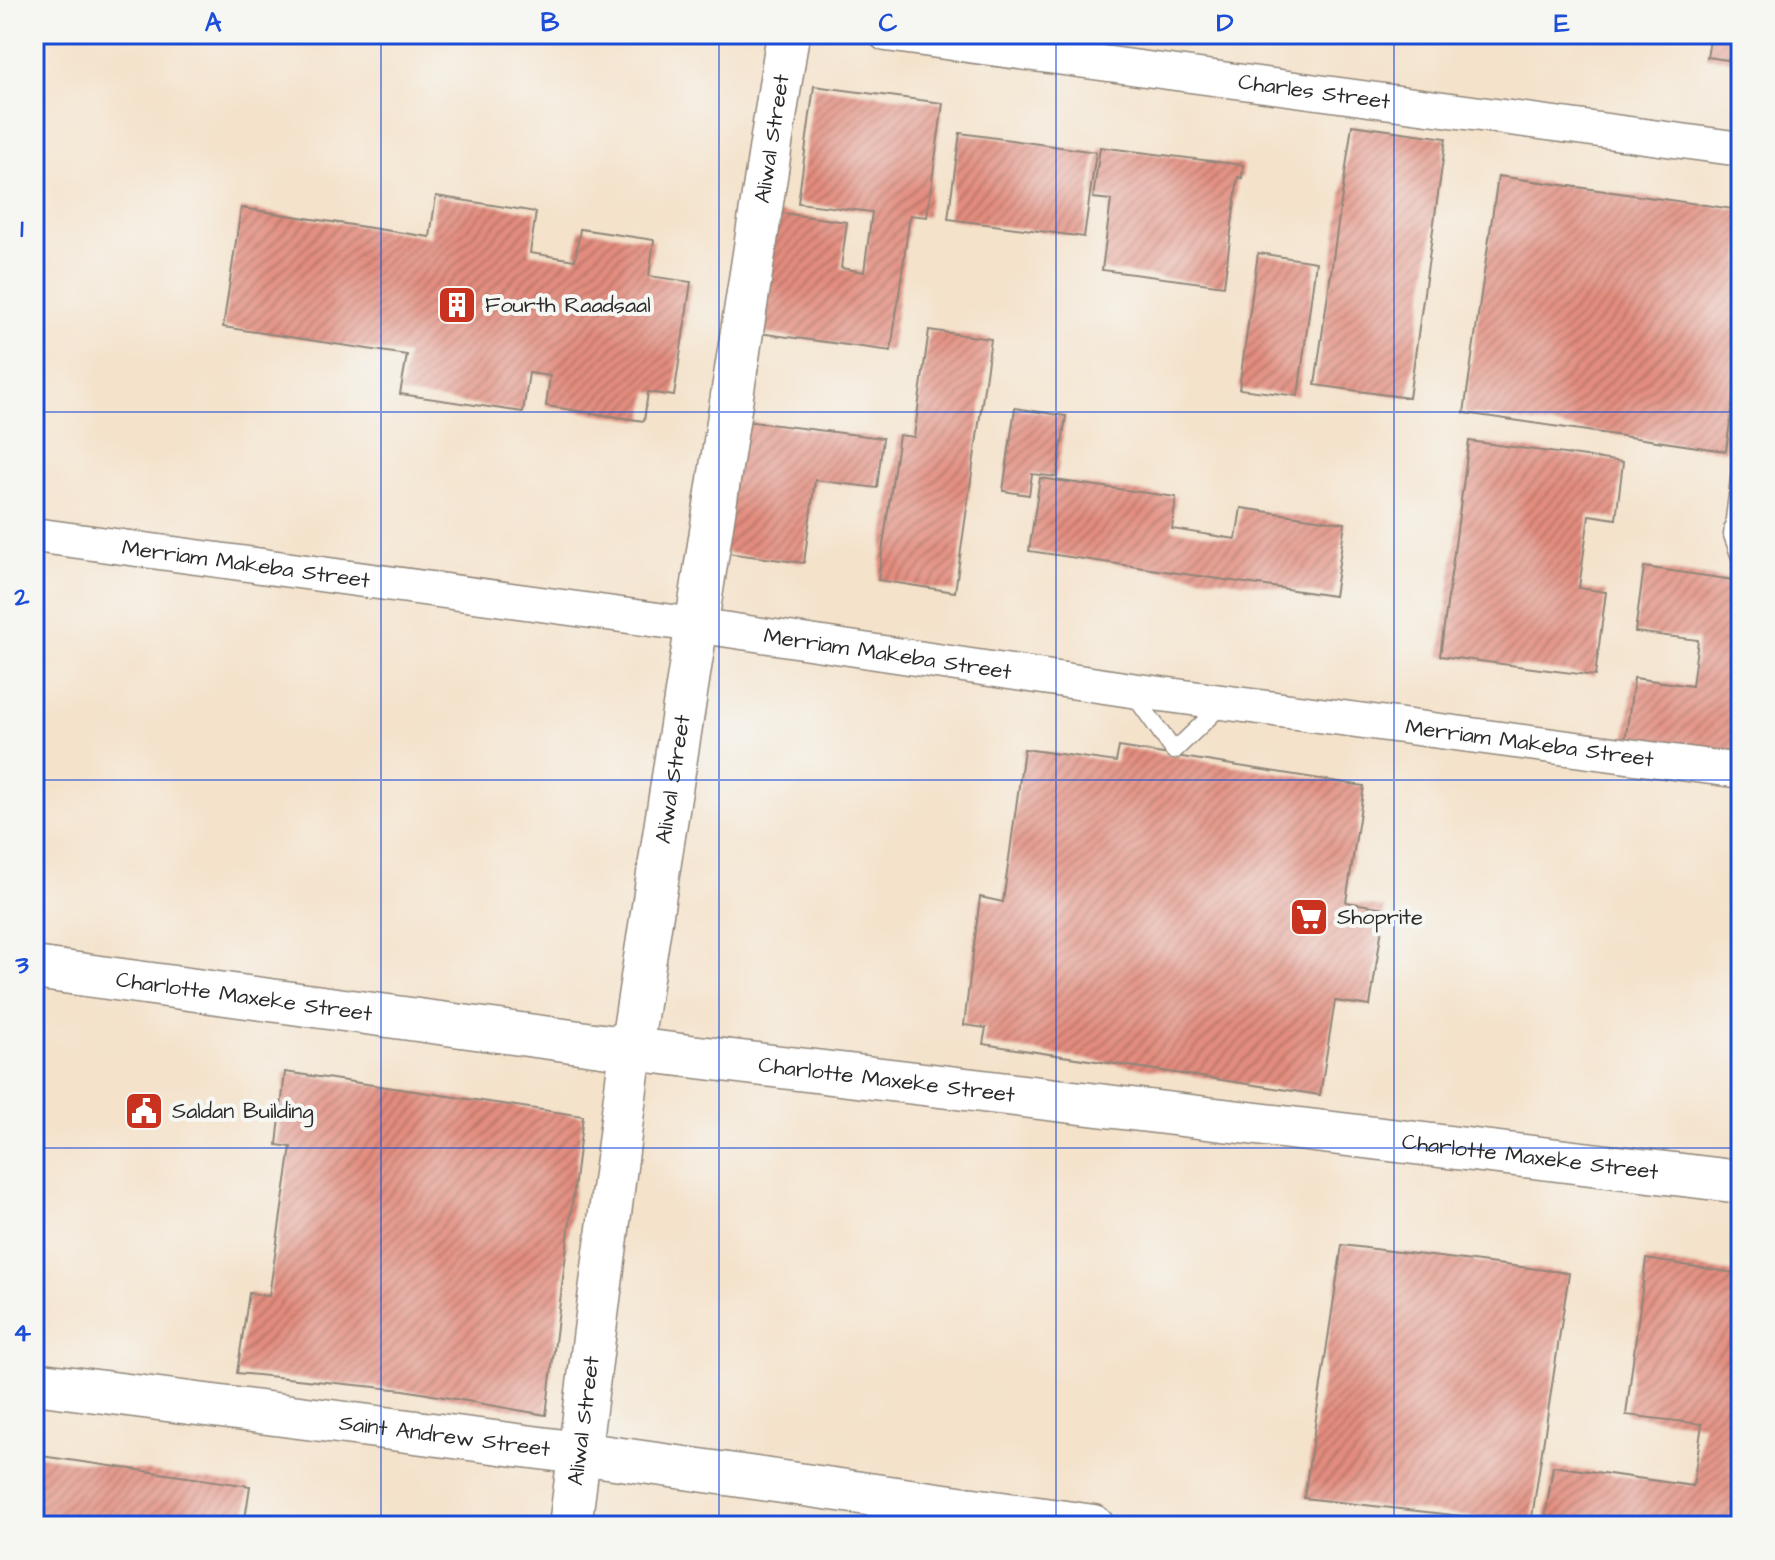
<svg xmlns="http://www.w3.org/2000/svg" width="1775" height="1560" font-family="'Architects Daughter',sans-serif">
<defs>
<pattern id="building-hatch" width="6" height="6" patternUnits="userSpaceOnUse" patternTransform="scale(2)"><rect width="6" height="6" fill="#e28c7e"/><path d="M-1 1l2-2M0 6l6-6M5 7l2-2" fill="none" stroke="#b77367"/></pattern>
</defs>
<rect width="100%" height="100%" fill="#f6f6f2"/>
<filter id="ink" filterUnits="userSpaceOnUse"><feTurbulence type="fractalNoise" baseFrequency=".0125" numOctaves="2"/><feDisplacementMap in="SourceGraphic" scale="16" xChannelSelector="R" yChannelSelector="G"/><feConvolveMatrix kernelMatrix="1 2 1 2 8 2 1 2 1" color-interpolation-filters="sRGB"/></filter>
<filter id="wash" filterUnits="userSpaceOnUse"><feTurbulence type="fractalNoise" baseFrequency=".006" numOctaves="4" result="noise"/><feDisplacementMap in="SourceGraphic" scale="32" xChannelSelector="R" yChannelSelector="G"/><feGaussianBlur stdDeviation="1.8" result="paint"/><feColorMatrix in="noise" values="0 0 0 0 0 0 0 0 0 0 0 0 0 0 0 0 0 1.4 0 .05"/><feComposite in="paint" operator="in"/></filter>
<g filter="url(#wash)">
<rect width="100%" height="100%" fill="#f4e2ca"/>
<g id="blocks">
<g fill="url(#building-hatch)">
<path d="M1711,34H1741V62L1707,57Z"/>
<path d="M814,86L943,103L927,217L910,215L891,351L751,332L767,211L847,222L841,268L864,272L872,212L798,203Z"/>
<path d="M1352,125L1446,138L1409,398L1315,385Z"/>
<path d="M960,133L1096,152L1084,237L948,219Z"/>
<path d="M1100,147L1243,165L1242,178L1238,177L1224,286L1102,270L1111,200L1093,198Z"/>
<path d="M1498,176L1741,210V344L1726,451L1464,413Z"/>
<path d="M436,196L536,212L530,253L575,260L580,229L654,240L649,276L691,282L674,396L648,392L644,421L546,406L550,376L529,373L523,412L400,394L407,355L223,327L241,208L430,237Z"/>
<path d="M1258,253L1316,262L1298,396L1239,389Z"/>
<path d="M929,330L991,339L955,592L878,580L899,435L914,437Z"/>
<path d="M1015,408L1066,416L1057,477L1032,474L1029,495L1003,491Z"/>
<path d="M736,420L883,438L877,488L815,480L804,563L719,552Z"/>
<path d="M1469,441L1623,462L1616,519L1589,515L1579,588L1606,592L1595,676L1440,656Z"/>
<path d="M1040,478L1176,497L1172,529L1236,539L1241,508L1345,523L1334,596L1029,551Z"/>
<path d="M1644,567L1741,581V758L1625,742L1634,678L1692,686L1698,640L1635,632Z"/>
<path d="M1119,747L1364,786L1346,902L1385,908L1370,1006L1335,1001L1320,1095L983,1044L986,1028L964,1025L980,897L1003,902L1024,749L1116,762Z"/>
<path d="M285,1072L583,1116L546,1415L404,1390L237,1373L249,1293L269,1296L291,1147L277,1145Z"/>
<path d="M1342,1245L1569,1273L1531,1524L1304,1498Z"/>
<path d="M1646,1259L1741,1274V1526H1544L1553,1466L1693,1486L1702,1424L1626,1415Z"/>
<path d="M34,1455L250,1486L244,1526H34Z"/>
</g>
</g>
</g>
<g filter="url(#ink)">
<use href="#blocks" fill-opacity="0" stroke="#90867a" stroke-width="2"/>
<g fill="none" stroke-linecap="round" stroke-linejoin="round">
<defs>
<g id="service">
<path d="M1741,463L1732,535L1741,560"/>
<path d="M1132,692L1174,751L1223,704"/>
</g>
<g id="minor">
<path id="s1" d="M886,34L1741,149"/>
<path id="s2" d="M34,535L695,625L1131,690L1741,771"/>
</g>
<g id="tertiary">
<path id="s3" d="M34,968L631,1049L1741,1182"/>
<path id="s4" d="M34,1383L579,1453L1093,1526"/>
<path id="s5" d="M570,1526L631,1049L788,34"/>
</g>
</defs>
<use href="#service" stroke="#90867a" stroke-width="19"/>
<use href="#minor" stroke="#90867a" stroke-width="37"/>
<use href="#tertiary" stroke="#90867a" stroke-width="45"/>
<use href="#service" stroke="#fff" stroke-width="16"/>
<use href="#minor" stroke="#fff" stroke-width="34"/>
<use href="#tertiary" stroke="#fff" stroke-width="42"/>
</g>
</g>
<path fill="none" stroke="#1d4ed8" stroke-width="2" stroke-opacity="0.55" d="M381,34V1526M719,34V1526M1056,34V1526M1394,34V1526M34,412H1741M34,780H1741M34,1148H1741"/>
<defs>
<symbol id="building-square" viewBox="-11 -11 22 22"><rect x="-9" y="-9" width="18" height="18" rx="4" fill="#c8321e" stroke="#f6f6f2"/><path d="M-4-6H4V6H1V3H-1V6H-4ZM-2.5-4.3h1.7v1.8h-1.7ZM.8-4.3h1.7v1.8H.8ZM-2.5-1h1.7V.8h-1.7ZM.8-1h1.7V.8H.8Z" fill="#fff"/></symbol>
<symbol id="supermarket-square" viewBox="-11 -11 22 22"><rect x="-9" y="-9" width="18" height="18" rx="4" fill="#c8321e" stroke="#f6f6f2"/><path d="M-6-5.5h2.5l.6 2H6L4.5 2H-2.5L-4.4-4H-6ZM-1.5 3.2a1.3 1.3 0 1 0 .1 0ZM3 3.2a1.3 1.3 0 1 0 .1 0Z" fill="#fff"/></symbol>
<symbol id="civic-square" viewBox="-11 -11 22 22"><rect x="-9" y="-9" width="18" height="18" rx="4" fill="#c8321e" stroke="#f6f6f2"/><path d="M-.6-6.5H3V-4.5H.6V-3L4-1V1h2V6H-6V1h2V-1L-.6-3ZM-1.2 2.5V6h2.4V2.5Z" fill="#fff"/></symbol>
</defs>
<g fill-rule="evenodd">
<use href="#building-square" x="435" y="283" width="44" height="44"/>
<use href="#supermarket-square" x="1287" y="895" width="44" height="44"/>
<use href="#civic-square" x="122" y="1089" width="44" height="44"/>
</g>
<g text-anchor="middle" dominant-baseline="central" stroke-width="8" stroke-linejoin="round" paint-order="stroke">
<g font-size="22" fill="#2b2b2b" stroke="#f6f6f2">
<text stroke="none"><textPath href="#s1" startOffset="432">Charles Street</textPath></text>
<text stroke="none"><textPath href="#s5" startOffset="1402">Aliwal Street</textPath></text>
<text stroke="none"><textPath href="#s2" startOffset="214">Merriam Makeba Street</textPath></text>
<text stroke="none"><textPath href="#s2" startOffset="862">Merriam Makeba Street</textPath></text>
<text stroke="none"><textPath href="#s2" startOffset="1510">Merriam Makeba Street</textPath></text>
<text stroke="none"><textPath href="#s5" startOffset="754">Aliwal Street</textPath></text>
<text stroke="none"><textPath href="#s3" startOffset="212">Charlotte Maxeke Street</textPath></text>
<text stroke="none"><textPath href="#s3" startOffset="860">Charlotte Maxeke Street</textPath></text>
<text stroke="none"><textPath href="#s3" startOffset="1508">Charlotte Maxeke Street</textPath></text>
<text stroke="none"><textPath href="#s5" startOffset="106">Aliwal Street</textPath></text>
<text stroke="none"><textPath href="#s4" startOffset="414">Saint Andrew Street</textPath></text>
</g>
<g font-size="22" fill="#2b2b2b" stroke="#f6f6f2" text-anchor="start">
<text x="485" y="305">Fourth Raadsaal</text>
<text x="1337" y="917">Shoprite</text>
<text x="172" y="1111">Saldan Building</text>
</g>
</g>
<rect width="1775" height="1560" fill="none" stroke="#f6f6f2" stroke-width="88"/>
<rect x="44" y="44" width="1687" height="1472" fill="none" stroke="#1d4ed8" stroke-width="3"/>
<g font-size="26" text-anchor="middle" font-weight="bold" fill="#1d4ed8">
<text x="213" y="31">A</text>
<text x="550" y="31">B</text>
<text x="888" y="31">C</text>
<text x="1225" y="31">D</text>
<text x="1562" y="31">E</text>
<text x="22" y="237">1</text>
<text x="22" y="605">2</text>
<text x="22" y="973">3</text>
<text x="22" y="1341">4</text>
</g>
</svg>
